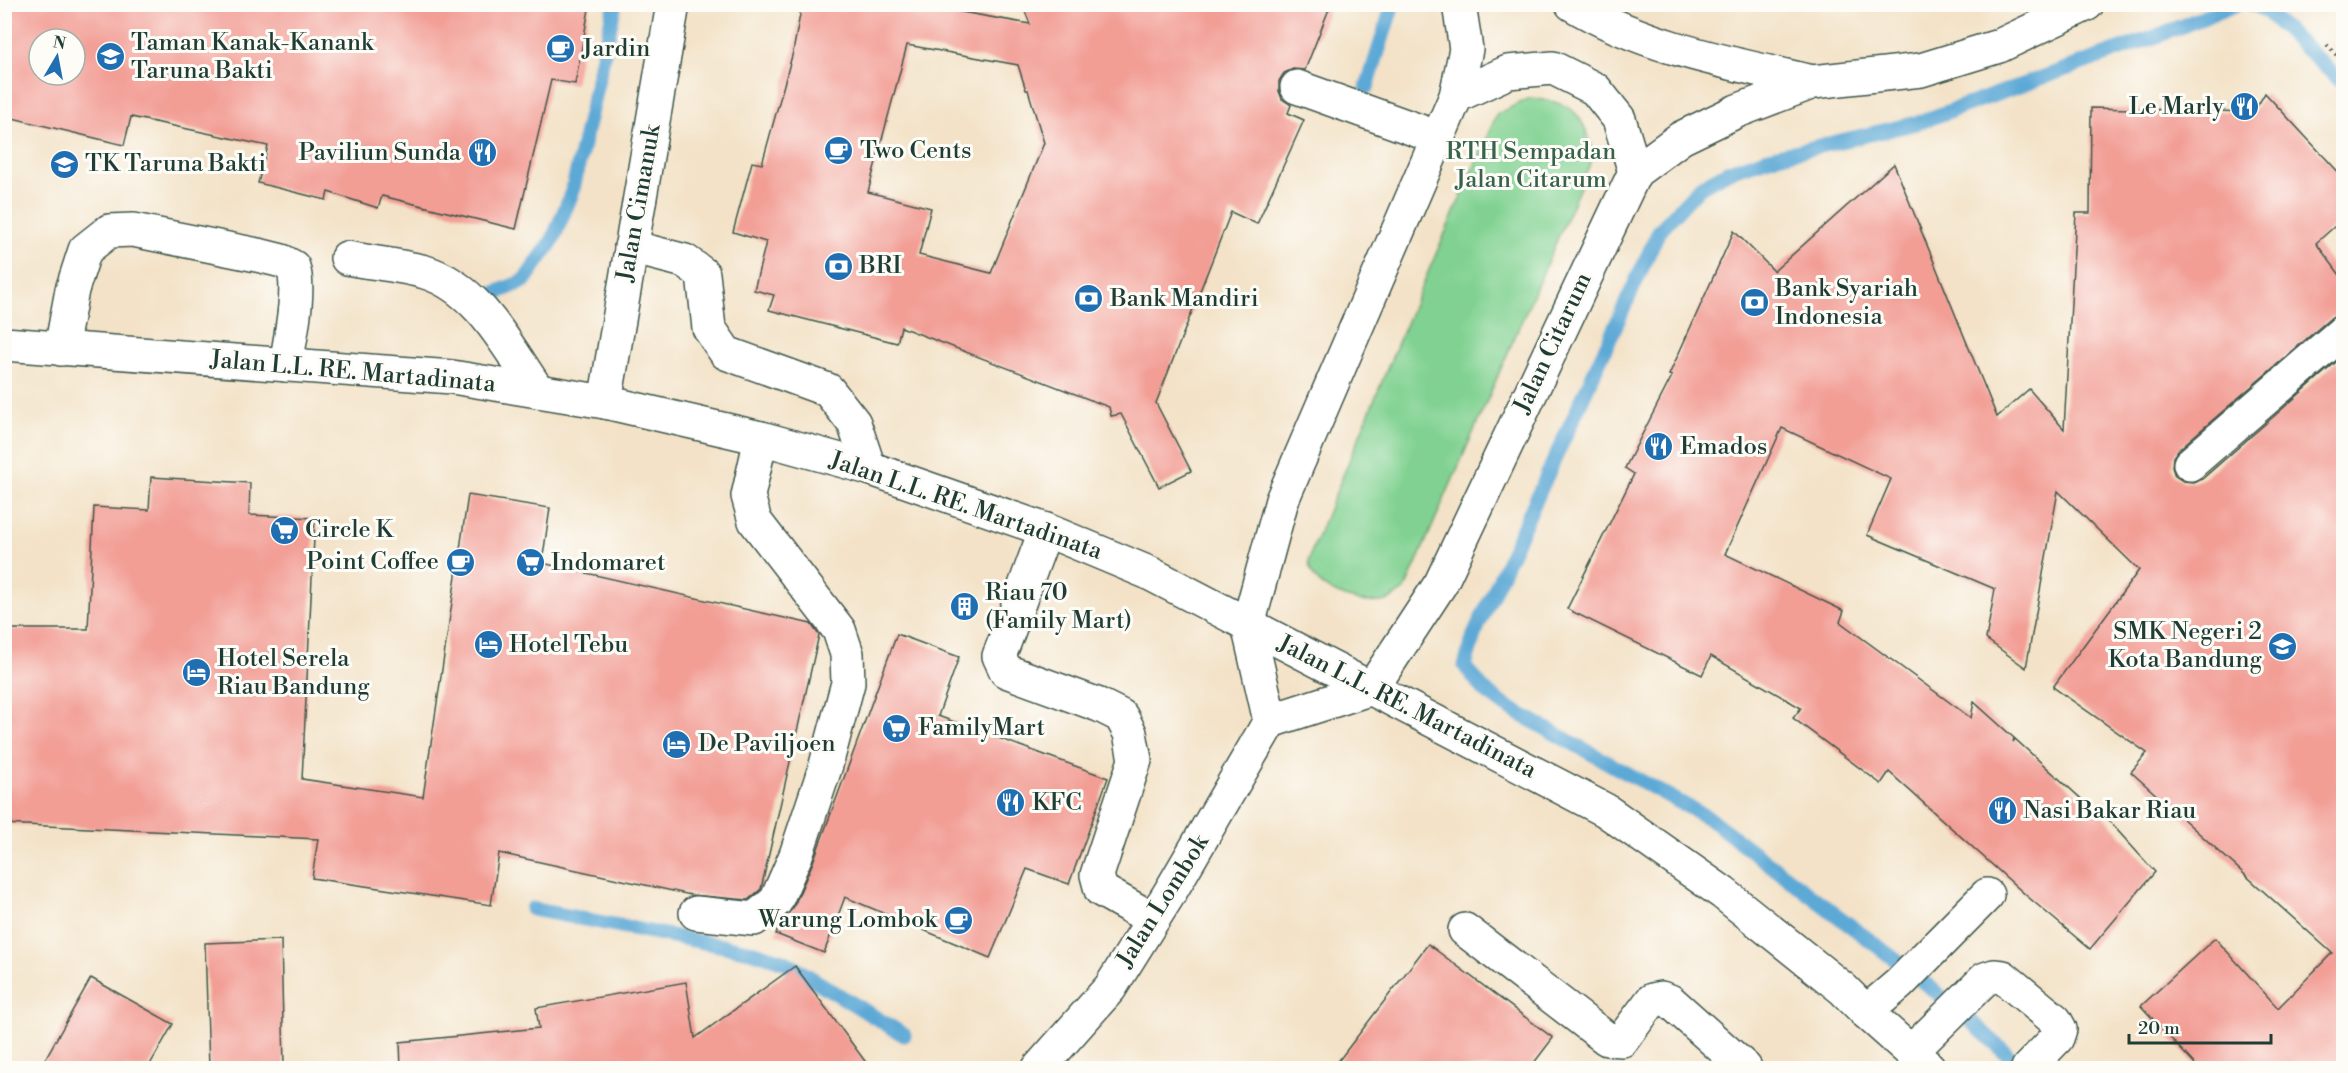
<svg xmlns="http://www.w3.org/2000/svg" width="2348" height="1073" font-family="'Libre Bodoni',serif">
<rect width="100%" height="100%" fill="#fdfcf7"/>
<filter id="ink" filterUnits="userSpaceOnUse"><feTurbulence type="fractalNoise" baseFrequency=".0167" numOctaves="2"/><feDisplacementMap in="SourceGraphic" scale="12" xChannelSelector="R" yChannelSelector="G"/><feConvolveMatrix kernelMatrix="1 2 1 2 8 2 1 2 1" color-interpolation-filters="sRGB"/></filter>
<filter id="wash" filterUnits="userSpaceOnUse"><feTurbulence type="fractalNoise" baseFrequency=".008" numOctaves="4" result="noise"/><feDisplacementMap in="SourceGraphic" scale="24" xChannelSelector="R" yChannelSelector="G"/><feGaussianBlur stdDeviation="1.35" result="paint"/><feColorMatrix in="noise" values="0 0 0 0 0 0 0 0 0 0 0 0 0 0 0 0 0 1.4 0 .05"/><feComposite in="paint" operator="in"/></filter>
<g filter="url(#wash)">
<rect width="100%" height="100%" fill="#f3e2c7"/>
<path fill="#81d292" stroke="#508863" stroke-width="1.5" d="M1530,98C1576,103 1581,112 1594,155L1405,589C1398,594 1390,602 1381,602C1358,605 1309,590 1309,561C1309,556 1313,548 1315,543L1412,309L1497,114Z"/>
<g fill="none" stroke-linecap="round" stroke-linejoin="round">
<g stroke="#5da9d6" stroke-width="15">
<path d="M2252,4L2265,10L2344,84"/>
<path d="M1367,87L1393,4"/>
<path d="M474,302L524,281L552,241L572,193L615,4"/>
<path d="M532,909L754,952L785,962L904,1035"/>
<path d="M1901,964L1710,819L1507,707L1484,690L1465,666L1474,635L1659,231L1700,187L1729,171L1769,158L1917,123L2157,36L2237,4"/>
<path d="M1917,977L1947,1001"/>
<path d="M1963,1014L2019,1065"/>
</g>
</g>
<g id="blocks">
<g fill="#f29e95" fill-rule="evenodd">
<path d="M4,4H590L575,84L551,80L516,229L382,196L378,208L328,192L326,200L258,183L268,146L131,117L124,145L4,116ZM39,39H75V75H39Z"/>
<path d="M802,4H916L1030,24L1022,4H1331L1305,70L1293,69L1284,73L1279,81V91L1282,99L1291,105L1288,113L1304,120L1257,224L1231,212L1156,403L1191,471L1159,487L1121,414L1111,416L1109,407L901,327L897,343L769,310L774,295L754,290L766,242L733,232L752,162L762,164L793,52ZM907,45L1018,65L1026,90H1028L1044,143L991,273L919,255L931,208L868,192Z"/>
<path d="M2265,93L2343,177V219L2316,243L2343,279V313L2332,317L2178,450L2173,457L2172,467L2175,476L2183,481L2193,482L2202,479L2343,356V1068H2198L2141,1006L2215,938L2278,1008L2332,953L2131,772L2147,753L2053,687L2139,570L2058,491L2026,668L1986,639L1995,589L1867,535L1891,479L1782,428L1725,554L1844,611L1840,622L1971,718L1974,702L2014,738L2013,742L2015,739L2097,813L2099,810L2155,872L2090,949L2028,897L1889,772L1881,784L1793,718L1801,708L1711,656L1702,675L1567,609L1634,474L1625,468L1672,376L1669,375L1734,231L1774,271L1894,164L1997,417L2029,389L2064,429L2076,213H2090L2091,108L2254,112Z"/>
<path d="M151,477L250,483L249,515L315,518L302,779L423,797L468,495L550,508L542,563L811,624L819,635L761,889L748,900L691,895L499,853L491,905L312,878L318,839L4,824V629H88L94,507L149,510Z"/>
<path d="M897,634L959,657L938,716L1108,778L1069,884L1027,869L990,958L845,897L824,953L776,934L781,921L793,908L813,862Z"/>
<path d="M281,940L284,1066L209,1068L205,943Z"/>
<path d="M1428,944L1553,1038L1530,1068H1333Z"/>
<path d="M795,966L870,1068H401L400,1042L539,1028L536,1008L686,982L695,1038Z"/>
<path d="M91,978L173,1024L148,1068H40Z"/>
</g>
</g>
</g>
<g filter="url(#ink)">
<use href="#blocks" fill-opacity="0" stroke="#3f564a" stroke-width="1.5"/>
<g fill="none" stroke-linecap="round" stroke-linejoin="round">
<defs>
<g id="minor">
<path d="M1572,4C1646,48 1730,63 1813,82"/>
<path d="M1297,87L1436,137"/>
<path d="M1456,96L1508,72L1553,68L1595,89L1619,119L1635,172"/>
<path d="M631,247L685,261L703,274L709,328L726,353L828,390L854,423L869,468"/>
<path d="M347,258C373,263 400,265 425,272C479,288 508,348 538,391"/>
<path d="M61,349L72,290L85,250L109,231L133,230L262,256L282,261L293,267C301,290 290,339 286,365"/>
<path d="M605,402L673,4"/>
<path d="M2190,464L2344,331"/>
<path d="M1046,530C1029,572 1016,614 999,656L1006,671L1099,705L1121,716L1130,733L1135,760L1097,875L1101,890L1152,919"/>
<path d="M1270,721L1372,688L1441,583L1635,172L1681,138L1737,111L1813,82L1921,70L1999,46L2087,4"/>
<path d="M696,913L754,919L776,901L796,855L826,765L848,683L847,654L839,630L755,521L748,496L761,438"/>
<path d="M1465,930L1607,1039L1622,1040L1652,1000L1661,998L1670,1001L1745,1068"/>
<path d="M1866,1012L1899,984L1987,895"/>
<path d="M1911,1052L1985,979L1994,976L2003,977L2055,1020L2060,1029L2057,1038L2028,1068"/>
<path d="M1039,1068L1110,988L1169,894L1270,721L1248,625L1282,500L1456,96L1466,49L1459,4"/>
</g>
<path id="major" d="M4,344L452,377L605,402L761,438L869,468L1046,530L1149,573L1605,810L1723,893L1843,989L1866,1012L1929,1068"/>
</defs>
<use href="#minor" stroke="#3f564a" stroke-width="36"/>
<use href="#major" stroke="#3f564a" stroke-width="36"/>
<path stroke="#3f564a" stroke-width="4" stroke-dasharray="1.5 4.5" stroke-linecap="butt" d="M2327,45L2344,63"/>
<use href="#minor" stroke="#fff" stroke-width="33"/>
<use href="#major" stroke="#fff" stroke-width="33"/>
</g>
</g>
<defs>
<symbol id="cafe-disc" viewBox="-11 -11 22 22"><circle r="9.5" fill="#1f6fb2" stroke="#fdfcf7"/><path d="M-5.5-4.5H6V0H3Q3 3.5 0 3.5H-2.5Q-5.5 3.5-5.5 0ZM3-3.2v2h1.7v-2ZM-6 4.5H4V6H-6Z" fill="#fff"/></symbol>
<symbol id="school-disc" viewBox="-11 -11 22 22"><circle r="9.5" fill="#1f6fb2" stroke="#fdfcf7"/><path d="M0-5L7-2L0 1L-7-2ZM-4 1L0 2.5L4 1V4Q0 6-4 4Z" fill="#fff"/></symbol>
<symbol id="restaurant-disc" viewBox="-11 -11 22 22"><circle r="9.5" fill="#1f6fb2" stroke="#fdfcf7"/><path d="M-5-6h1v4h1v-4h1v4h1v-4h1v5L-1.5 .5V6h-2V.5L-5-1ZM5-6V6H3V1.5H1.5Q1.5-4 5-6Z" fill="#fff"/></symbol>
<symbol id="bank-disc" viewBox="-11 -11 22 22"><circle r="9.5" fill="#1f6fb2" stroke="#fdfcf7"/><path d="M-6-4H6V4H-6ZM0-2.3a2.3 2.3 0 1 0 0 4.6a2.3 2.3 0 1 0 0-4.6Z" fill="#fff"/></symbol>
<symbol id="supermarket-disc" viewBox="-11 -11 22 22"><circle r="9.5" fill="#1f6fb2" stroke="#fdfcf7"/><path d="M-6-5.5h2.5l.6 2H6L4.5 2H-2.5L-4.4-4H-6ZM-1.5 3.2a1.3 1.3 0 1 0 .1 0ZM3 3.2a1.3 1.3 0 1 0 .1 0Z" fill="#fff"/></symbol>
<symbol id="building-disc" viewBox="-11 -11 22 22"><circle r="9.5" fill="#1f6fb2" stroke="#fdfcf7"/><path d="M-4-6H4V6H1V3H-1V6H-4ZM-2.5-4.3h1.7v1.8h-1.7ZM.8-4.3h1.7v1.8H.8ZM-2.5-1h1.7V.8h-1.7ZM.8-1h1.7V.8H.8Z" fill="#fff"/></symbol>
<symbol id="hotel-disc" viewBox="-11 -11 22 22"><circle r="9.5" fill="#1f6fb2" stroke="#fdfcf7"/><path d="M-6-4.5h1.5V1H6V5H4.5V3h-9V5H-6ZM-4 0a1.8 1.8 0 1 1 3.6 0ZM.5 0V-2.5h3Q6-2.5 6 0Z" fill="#fff"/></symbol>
</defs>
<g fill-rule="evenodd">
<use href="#cafe-disc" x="544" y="32" width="33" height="33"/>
<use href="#school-disc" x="94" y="40" width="33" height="33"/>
<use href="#restaurant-disc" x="2228" y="90" width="33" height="33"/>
<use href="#cafe-disc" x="822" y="134" width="33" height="33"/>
<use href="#restaurant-disc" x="466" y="136" width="33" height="33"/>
<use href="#school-disc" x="48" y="148" width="33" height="33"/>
<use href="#bank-disc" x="822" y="250" width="33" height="33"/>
<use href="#bank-disc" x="1072" y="282" width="33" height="33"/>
<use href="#bank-disc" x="1738" y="286" width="33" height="33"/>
<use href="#restaurant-disc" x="1642" y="430" width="33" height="33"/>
<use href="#supermarket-disc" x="268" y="514" width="33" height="33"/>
<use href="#cafe-disc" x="444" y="546" width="33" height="33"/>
<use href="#supermarket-disc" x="514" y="546" width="33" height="33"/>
<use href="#building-disc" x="948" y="590" width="33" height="33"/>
<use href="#hotel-disc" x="472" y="628" width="33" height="33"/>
<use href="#school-disc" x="2266" y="630" width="33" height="33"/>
<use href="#hotel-disc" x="180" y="656" width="33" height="33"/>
<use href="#supermarket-disc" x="880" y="712" width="33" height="33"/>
<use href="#hotel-disc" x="660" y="728" width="33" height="33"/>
<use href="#restaurant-disc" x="994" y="786" width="33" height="33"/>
<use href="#restaurant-disc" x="1986" y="794" width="33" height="33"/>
<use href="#cafe-disc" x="942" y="904" width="33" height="33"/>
</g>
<g text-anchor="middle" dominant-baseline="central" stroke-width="6" stroke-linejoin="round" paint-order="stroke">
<g font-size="24" fill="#1f3d34" stroke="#fdfcf7" text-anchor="start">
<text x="131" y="43">Taman Kanak-Kanank<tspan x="131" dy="28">Taruna Bakti</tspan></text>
<text x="582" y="49">Jardin</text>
<text x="2224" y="107" text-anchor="end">Le Marly</text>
<text x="860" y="151">Two Cents</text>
<text x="461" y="153" text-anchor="end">Paviliun Sunda</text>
<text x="85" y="164">TK Taruna Bakti</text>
<text x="859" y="266">BRI</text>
<text x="1775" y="289">Bank Syariah<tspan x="1775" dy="28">Indonesia</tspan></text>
<text x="1110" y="299">Bank Mandiri</text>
<text x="1680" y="447">Emados</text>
<text x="305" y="530">Circle K</text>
<text x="439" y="562" text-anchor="end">Point Coffee</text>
<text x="551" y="563">Indomaret</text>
<text x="985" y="593">Riau 70<tspan x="985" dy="28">(Family Mart)</tspan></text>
<text x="2262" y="632" text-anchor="end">SMK Negeri 2<tspan x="2262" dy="28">Kota Bandung</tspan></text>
<text x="509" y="645">Hotel Tebu</text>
<text x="217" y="659">Hotel Serela<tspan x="217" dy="28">Riau Bandung</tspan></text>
<text x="918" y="728">FamilyMart</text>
<text x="698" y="744">De Paviljoen</text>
<text x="1032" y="803">KFC</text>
<text x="2023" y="811">Nasi Bakar Riau</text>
<text x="937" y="920" text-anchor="end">Warung Lombok</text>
</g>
<g font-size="24" fill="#38624c" stroke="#fdfcf7">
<text x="1531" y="152">RTH Sempadan<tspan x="1531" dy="28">Jalan Citarum</tspan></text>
</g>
<g font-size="24" fill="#1f3d34" stroke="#fdfcf7">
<text transform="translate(639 203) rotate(-80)">Jalan Cimanuk</text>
<text transform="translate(1553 343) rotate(-65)">Jalan Citarum</text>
<text transform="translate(353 372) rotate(5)">Jalan L.L. RE. Martadinata</text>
<text transform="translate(966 506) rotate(19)">Jalan L.L. RE. Martadinata</text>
<text transform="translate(1407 707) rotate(27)">Jalan L.L. RE. Martadinata</text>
<text transform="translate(1163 901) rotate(-58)">Jalan Lombok</text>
</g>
</g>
<rect width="2348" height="1073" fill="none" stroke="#fdfcf7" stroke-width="24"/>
<g transform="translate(57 57) rotate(10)"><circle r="28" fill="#fdfcf7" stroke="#a4b0a9" stroke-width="1.5"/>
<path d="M0-4.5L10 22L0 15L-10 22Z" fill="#1f6fb2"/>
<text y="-9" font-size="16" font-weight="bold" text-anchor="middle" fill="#1f3d34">N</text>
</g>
<path d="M2129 1034v9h142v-9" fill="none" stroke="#1f3d34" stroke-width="3"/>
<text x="2138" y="1034" font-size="18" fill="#1f3d34" stroke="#fdfcf7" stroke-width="4.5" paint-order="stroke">20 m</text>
</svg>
